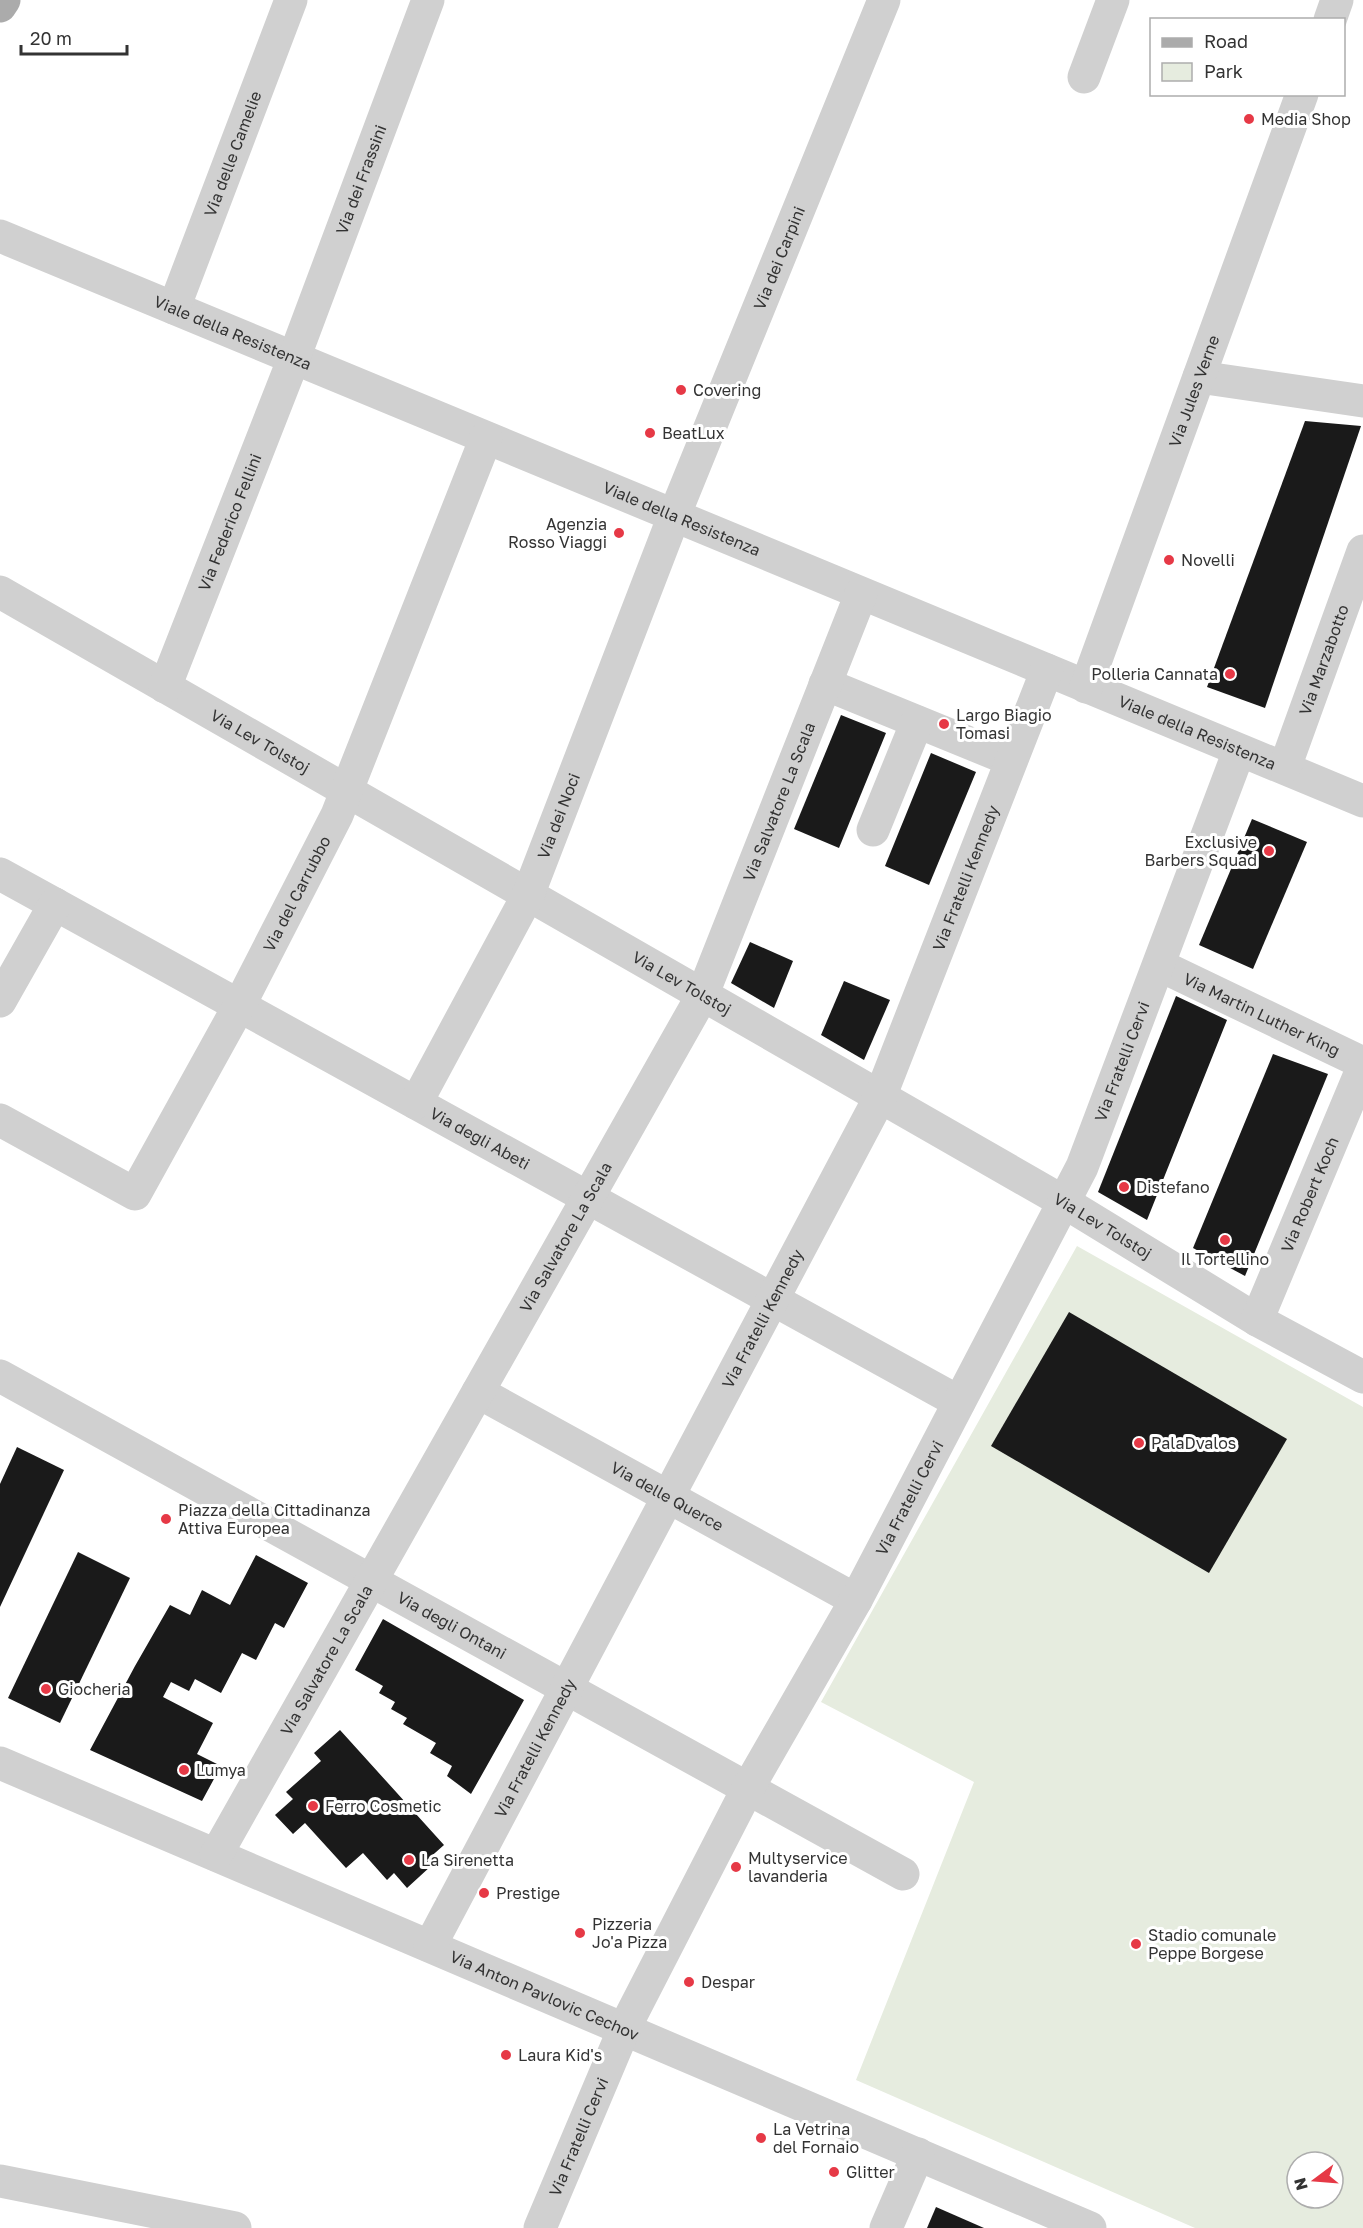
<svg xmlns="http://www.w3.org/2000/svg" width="1363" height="2228" font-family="'Golos Text',sans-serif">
<rect width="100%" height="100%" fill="#fff"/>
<path fill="#e6ecdf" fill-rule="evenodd" d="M1077,1246L1363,1407V2228H1195L856,2080L974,1782L821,1702ZM1297,2162H1333V2198H1297Z"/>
<g fill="#1a1a1a">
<path d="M1305,421L1361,426L1265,708L1207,687Z"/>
<path d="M841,715L886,733L839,848L794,829Z"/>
<path d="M931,753L976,772L929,885L885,866Z"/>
<path d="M1252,819L1307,842L1253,969L1199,945Z"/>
<path d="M750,942L793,961L774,1008L731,983Z"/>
<path d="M844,981L890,1000L864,1060L821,1035Z"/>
<path d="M1176,996L1227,1020L1147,1220L1098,1192Z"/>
<path d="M1273,1054L1328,1074L1245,1276L1193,1248Z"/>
<path d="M1069,1312L1287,1439L1209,1573L991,1446Z"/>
<path d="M17,1447L64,1470L0,1607V1484Z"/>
<path d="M78,1552L130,1578L60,1723L8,1698Z"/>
<path d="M256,1555L308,1583L284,1628L275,1623L256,1660L242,1653L221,1693L195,1679L189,1691L171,1682L163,1697L213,1723L197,1754L221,1766L202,1801L90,1750L135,1666L170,1605L190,1615L202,1590L230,1605Z"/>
<path d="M383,1619L524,1700L471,1794L447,1776L452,1766L430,1753L436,1743L403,1724L407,1718L391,1709L395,1702L379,1693L383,1686L355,1670Z"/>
<path d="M340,1730L444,1845L427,1860L431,1866L407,1888L394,1873L387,1880L363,1853L346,1868L305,1823L293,1834L275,1815L293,1799L286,1792L321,1761L314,1753Z"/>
<path d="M936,2207L984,2228H927Z"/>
</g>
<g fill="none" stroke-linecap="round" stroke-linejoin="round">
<g stroke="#d0d0d0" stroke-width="33">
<path d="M1330,20L1337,0"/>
<path d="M1084,77L1113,0"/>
<path id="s1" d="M0,236L1363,801"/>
<path id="s2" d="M174,308L291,0"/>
<path d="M1199,377L1363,401"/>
<path id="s3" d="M0,592L1064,1202L1257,1320L1363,1377"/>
<path d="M825,684L1011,760"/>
<path id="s4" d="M165,687L294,358L428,0"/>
<path id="s5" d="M1086,687L1302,94"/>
<path id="s6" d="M1285,767L1363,551"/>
<path d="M873,830L917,722"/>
<path id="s7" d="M0,874L959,1402"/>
<path id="s8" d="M1159,965L1363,1063"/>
<path d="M0,1001L55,904"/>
<path id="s9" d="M416,1103L528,895L674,516L884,0"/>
<path id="s10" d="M0,1120L135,1194L239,1006L337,815L486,438"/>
<path id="s11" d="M1257,1320L1363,1067"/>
<path id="s12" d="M0,1376L903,1874"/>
<path id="s13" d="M478,1392L856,1600"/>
<path id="s14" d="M0,1763L1090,2228"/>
<path id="s15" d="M216,1855L702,996L861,594"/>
<path id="s16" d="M430,1946L880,1097L1047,670"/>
<path d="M0,2181L235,2228"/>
<path id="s17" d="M540,2228L624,2029L748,1788L856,1600L1082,1167L1239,751"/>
<path d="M886,2228L918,2154"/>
</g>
<path stroke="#ababab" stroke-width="33" d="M0,6L4,0"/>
</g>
<g fill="#e63946" stroke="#fff" stroke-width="2">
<circle cx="1249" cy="119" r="6"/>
<circle cx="681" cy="390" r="6"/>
<circle cx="650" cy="433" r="6"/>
<circle cx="619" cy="533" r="6"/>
<circle cx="1169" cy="560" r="6"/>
<circle cx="1230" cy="674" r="6"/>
<circle cx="944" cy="724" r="6"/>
<circle cx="1269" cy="851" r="6"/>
<circle cx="1124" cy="1187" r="6"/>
<circle cx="1225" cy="1240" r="6"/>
<circle cx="1139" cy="1443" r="6"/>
<circle cx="166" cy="1519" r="6"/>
<circle cx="46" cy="1689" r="6"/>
<circle cx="184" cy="1770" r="6"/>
<circle cx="313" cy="1806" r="6"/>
<circle cx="409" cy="1860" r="6"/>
<circle cx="736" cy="1867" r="6"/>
<circle cx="484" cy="1893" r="6"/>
<circle cx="580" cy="1933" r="6"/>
<circle cx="1136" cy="1944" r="6"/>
<circle cx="689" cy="1982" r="6"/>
<circle cx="506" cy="2055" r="6"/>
<circle cx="761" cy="2138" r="6"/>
<circle cx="834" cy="2172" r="6"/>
</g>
<g text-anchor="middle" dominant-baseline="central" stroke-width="6" stroke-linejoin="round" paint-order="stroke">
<g font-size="16" fill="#333" stroke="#fff" text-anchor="start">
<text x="1261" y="119">Media Shop</text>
<text x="693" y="390">Covering</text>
<text x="662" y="433">BeatLux</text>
<text x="607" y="524" text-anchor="end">Agenzia<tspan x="607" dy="18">Rosso Viaggi</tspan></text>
<text x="1181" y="560">Novelli</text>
<text x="1218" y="674" text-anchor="end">Polleria Cannata</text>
<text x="956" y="715">Largo Biagio<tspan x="956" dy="18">Tomasi</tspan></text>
<text x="1257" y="842" text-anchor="end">Exclusive<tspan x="1257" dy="18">Barbers Squad</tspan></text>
<text x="1136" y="1187">Distefano</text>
<text x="1225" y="1259" text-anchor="middle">Il Tortellino</text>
<text x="1151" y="1443">PalaDvalos</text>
<text x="178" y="1510">Piazza della Cittadinanza<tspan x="178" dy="18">Attiva Europea</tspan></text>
<text x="58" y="1689">Giocheria</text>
<text x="196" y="1770">Lumya</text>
<text x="325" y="1806">Ferro Cosmetic</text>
<text x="748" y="1858">Multyservice<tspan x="748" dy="18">lavanderia</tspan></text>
<text x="421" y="1860">La Sirenetta</text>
<text x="496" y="1893">Prestige</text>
<text x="592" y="1924">Pizzeria<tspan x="592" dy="18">Jo'a Pizza</tspan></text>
<text x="1148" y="1935">Stadio comunale<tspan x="1148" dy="18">Peppe Borgese</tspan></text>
<text x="701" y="1982">Despar</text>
<text x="518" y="2055">Laura Kid's</text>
<text x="773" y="2129">La Vetrina<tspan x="773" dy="18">del Fornaio</tspan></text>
<text x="846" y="2172">Glitter</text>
</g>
<g font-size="16" fill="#333" stroke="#fff">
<text stroke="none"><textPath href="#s2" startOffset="165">Via delle Camelie</textPath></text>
<text stroke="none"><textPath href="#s4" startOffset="544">Via dei Frassini</textPath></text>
<text stroke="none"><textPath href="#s9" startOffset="921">Via dei Carpini</textPath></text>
<text stroke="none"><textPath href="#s1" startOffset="252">Viale della Resistenza</textPath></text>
<text stroke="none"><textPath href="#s5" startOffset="315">Via Jules Verne</textPath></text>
<text stroke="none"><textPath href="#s1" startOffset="738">Viale della Resistenza</textPath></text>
<text stroke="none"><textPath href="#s4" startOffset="177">Via Federico Fellini</textPath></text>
<text stroke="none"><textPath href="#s6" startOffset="114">Via Marzabotto</textPath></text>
<text stroke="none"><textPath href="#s1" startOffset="1296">Viale della Resistenza</textPath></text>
<text stroke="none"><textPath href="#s3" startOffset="300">Via Lev Tolstoj</textPath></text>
<text stroke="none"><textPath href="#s15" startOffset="1196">Via Salvatore La Scala</textPath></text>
<text stroke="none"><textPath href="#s9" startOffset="321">Via dei Noci</textPath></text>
<text stroke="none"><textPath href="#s16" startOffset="1196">Via Fratelli Kennedy</textPath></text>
<text stroke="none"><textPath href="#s10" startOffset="495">Via del Carrubbo</textPath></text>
<text stroke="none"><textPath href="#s3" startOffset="786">Via Lev Tolstoj</textPath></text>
<text stroke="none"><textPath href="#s8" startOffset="114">Via Martin Luther King</textPath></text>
<text stroke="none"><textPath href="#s17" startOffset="1305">Via Fratelli Cervi</textPath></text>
<text stroke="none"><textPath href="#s7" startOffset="548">Via degli Abeti</textPath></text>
<text stroke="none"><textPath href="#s11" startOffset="136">Via Robert Koch</textPath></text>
<text stroke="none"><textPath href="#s3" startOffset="1272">Via Lev Tolstoj</textPath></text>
<text stroke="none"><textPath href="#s15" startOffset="710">Via Salvatore La Scala</textPath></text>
<text stroke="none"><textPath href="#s16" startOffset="710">Via Fratelli Kennedy</textPath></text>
<text stroke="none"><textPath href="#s13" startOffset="216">Via delle Querce</textPath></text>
<text stroke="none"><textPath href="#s17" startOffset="819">Via Fratelli Cervi</textPath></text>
<text stroke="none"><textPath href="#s12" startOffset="516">Via degli Ontani</textPath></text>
<text stroke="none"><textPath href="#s15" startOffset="224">Via Salvatore La Scala</textPath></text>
<text stroke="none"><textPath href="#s16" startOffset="224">Via Fratelli Kennedy</textPath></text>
<text stroke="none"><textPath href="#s14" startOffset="592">Via Anton Pavlovic Cechov</textPath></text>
<text stroke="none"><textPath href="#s17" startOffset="99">Via Fratelli Cervi</textPath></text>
</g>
</g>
<rect x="1150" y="18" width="195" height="78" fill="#ffffff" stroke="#adadad" stroke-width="1.5"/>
<rect x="1162" y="38" width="30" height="9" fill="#ababab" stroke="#adadad" stroke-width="1.5"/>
<text x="1204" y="48" font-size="18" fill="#333333">Road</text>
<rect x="1162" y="63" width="30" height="18" fill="#e6ecdf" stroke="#adadad" stroke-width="1.5"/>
<text x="1204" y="78" font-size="18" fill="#333333">Park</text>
<g transform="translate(1315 2180) rotate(254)"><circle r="28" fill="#ffffff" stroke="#adadad" stroke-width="1.5"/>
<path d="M0-4.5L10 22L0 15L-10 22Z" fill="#e63946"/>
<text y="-9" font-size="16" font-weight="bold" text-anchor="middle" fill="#333333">N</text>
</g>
<path d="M21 45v9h106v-9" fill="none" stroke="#333333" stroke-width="3"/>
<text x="30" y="45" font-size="18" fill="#333333" stroke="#ffffff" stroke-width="4.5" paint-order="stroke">20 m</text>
</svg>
